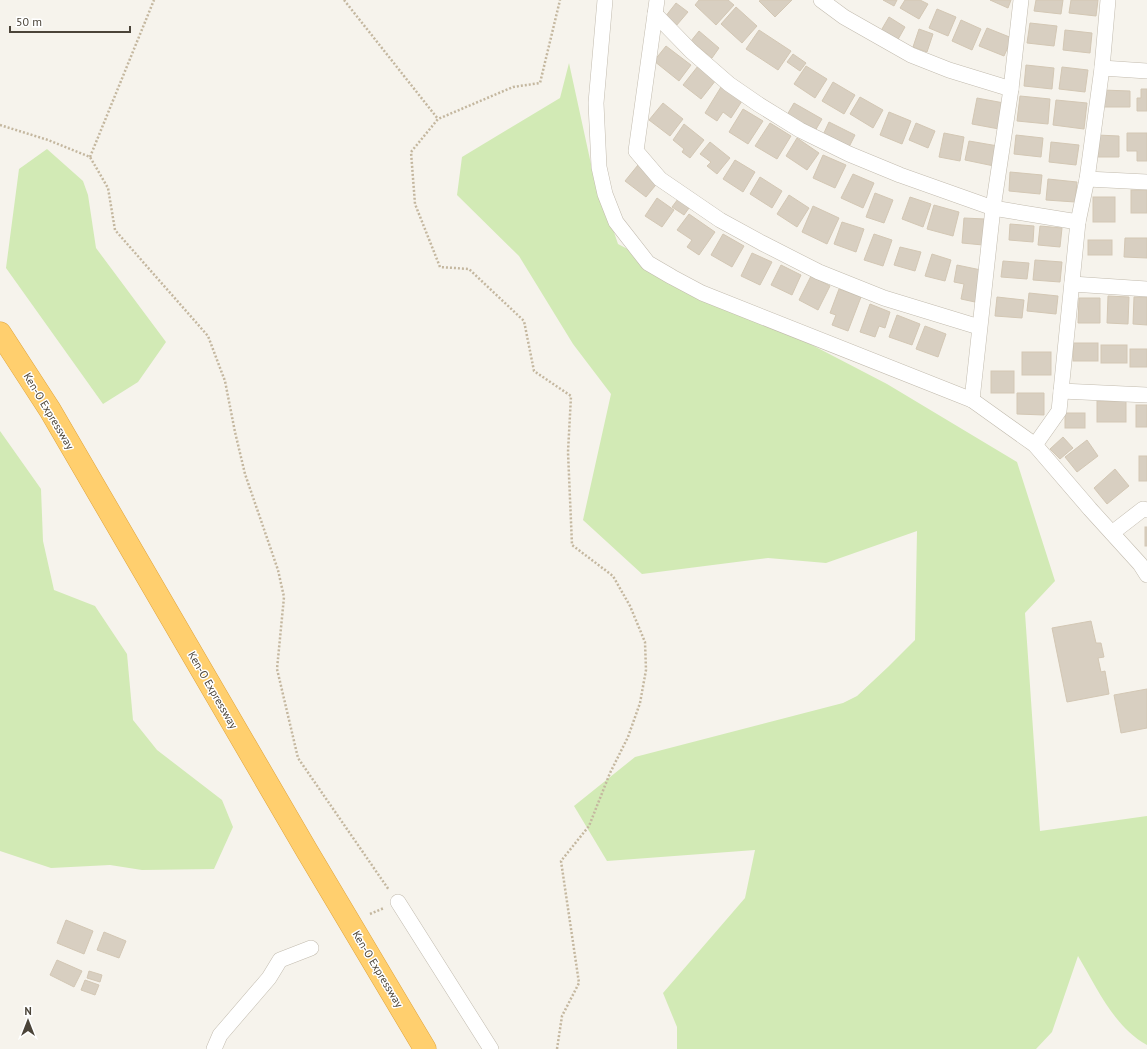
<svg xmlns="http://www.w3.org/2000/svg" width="1147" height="1049" font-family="'PT Sans',sans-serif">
<rect width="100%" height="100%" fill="#f6f3ec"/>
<g fill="#d2eab5">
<path d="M569,63L591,164L618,244L887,384L1017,462L1055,581L1025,613L1040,831L1147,816V1045C1114,1027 1097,988 1078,956L1052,1032L1036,1049H677V1027L663,993L745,898L755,850L607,861L574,806L635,757L843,703L857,696L888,667L915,640L917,531L826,563L768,558L642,574L583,520L611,394L573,344L519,256L457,195L462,157L560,98Z"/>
<path d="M47,149L83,181L88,195L96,248L166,342L138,382L103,404L6,268L19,169Z"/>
<path d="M0,431L41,489L43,541L54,590L95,606L127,654L133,720L157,750L222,800L233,827L214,869L142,870L110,865L51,868L0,851Z"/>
</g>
<g fill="#d8cfc1" stroke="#d3c7b4">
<path d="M699,0H728L734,5L716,25L695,5Z"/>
<path d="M761,0H792L775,17L759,1Z"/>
<path d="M883,0H897L894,6Z"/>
<path d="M905,0H920L928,4L919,19L900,8Z"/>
<path d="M990,0H1011L1008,8Z"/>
<path d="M1036,0H1063L1061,14L1034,11Z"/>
<path d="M1071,0H1098L1096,16L1069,13Z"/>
<path d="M676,3L688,12L676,26L665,17Z"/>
<path d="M736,7L757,26L742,43L721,24Z"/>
<path d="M937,9L956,17L948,36L929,28Z"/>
<path d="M889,17L905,27L896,43L879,34Z"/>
<path d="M961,20L981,29L972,50L952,41Z"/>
<path d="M1030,23L1057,26L1054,46L1027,43Z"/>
<path d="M987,28L1012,38L1004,56L979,46Z"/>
<path d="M919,29L933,34L927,52L913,47Z"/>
<path d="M759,30L791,51L778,70L746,49Z"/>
<path d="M1065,30L1092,33L1090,53L1063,50Z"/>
<path d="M699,31L719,48L712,58L691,41Z"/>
<path d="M666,46L691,65L679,81L654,61Z"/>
<path d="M793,54L806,63L800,71L787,62Z"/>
<path d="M1026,65L1054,68L1052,89L1024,86Z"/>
<path d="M698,66L716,80L701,99L683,85Z"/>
<path d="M806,66L827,79L815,98L794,84Z"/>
<path d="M1062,67L1088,70L1085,92L1059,89Z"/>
<path d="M833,82L855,95L844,114L822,101Z"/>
<path d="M721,87L742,101L731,118L723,112L717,121L705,113Z"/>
<path d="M1141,89H1147V111H1137V98H1141Z"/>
<path d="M1102,90L1130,91V107H1102Z"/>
<path d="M1020,96L1050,99L1048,124L1017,121Z"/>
<path d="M860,97L883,110L873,128L850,114Z"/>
<path d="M977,98L1004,103L999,129L972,124Z"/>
<path d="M1056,100L1087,103L1084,129L1053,125Z"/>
<path d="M663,103L683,119L670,136L649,120Z"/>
<path d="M794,103L822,119L815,131L787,115Z"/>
<path d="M743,109L763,121L748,144L729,132Z"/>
<path d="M889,112L911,121L902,144L880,135Z"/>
<path d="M829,122L855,135L849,147L823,135Z"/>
<path d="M770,123L791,136L777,159L755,146Z"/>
<path d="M916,123L935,131L928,148L909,140Z"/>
<path d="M684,124L704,140L690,158L682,152L684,149L673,140Z"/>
<path d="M944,133L964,137L960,161L939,157Z"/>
<path d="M1127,133H1147V161H1137V151H1127Z"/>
<path d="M1016,135L1043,138L1041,157L1014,154Z"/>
<path d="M1097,135L1119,136V157H1097Z"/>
<path d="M797,138L819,153L807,170L786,156Z"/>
<path d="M969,141L998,146L994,166L965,160Z"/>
<path d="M710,142L730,158L717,174L707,166L711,162L700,154Z"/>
<path d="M1051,142L1079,145L1076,165L1049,162Z"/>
<path d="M823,155L846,165L835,188L813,178Z"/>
<path d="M735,160L755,172L743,192L723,179Z"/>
<path d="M638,165L659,181L646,197L625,181Z"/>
<path d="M1010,172L1042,175L1040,194L1009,191Z"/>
<path d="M853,174L874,183L863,208L841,198Z"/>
<path d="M760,177L782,191L772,208L750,194Z"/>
<path d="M1048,179L1077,182L1075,202L1046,200Z"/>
<rect x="1131" y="190" width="16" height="23"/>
<path d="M875,193L893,200L884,223L866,217Z"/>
<path d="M789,195L809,208L797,227L777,214Z"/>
<path d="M910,197L931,204L923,227L902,219Z"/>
<rect x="1093" y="197" width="22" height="25"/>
<path d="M657,198L674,210L662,227L645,216Z"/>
<path d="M678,199L689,208L684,215L672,207Z"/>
<path d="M934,205L959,212L953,236L927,229Z"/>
<path d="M813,206L839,218L827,244L802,232Z"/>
<path d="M689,214L715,232L699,255L687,247L692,240L677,230Z"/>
<path d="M964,218L985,219L983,245L962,243Z"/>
<path d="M842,222L864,229L856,252L834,244Z"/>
<path d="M1010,224L1034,226L1033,242L1009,240Z"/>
<path d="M1040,226L1062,228L1060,247L1038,245Z"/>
<path d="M723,234L744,246L732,267L711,255Z"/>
<path d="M874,234L892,240L883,266L864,260Z"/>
<path d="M1125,238H1147V258L1124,257Z"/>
<rect x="1088" y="240" width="24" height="15"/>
<path d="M900,247L921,252L915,271L894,265Z"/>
<path d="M752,253L772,262L760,285L741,276Z"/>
<path d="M932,254L951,260L945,281L925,276Z"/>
<path d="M1035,260L1062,262L1060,282L1033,280Z"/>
<path d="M1003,261L1029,263L1027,279L1001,277Z"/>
<path d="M781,265L801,275L792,295L771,285Z"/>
<path d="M957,265L981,270L975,302L961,299L964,284L954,282Z"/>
<path d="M811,276L830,286L818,310L799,300Z"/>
<path d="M839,289L861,297L848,331L832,325L836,315L830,313Z"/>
<path d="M1029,293L1058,296L1056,314L1027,311Z"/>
<path d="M1108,296L1129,297L1128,324L1107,323Z"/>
<path d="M997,297L1024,300L1022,318L995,316Z"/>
<path d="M1134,297H1147V325L1133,324Z"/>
<path d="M1079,298H1100V323H1078Z"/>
<path d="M870,304L890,312L885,328L879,326L875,337L860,332Z"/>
<path d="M897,315L920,324L912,345L889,337Z"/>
<path d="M925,326L946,334L938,357L916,349Z"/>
<rect x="1073" y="343" width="25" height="18"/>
<rect x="1101" y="345" width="26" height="18"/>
<rect x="1130" y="349" width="17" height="18"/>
<rect x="1022" y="352" width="29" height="23"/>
<rect x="991" y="371" width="23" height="22"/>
<path d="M1017,393H1044V415L1017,414Z"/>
<rect x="1097" y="401" width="29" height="21"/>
<rect x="1136" y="405" width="11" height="22"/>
<rect x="1065" y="413" width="20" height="15"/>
<path d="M1063,437L1073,448L1060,459L1050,449Z"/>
<path d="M1087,440L1098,456L1077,472L1065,457Z"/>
<rect x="1139" y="456" width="8" height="25"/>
<path d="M1115,469L1129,486L1107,504L1094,488Z"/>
<rect x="1145" y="527" width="2" height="19"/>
<path d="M1091,621L1096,643H1101L1104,657L1098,658L1101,672L1105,671L1109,694L1067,702L1052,628Z"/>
<path d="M1147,689V728L1121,733L1114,695Z"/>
<path d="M66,920L93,931L84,954L57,943Z"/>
<path d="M104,932L126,941L119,958L97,950Z"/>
<path d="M57,960L82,971L74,987L50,975Z"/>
<path d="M89,971L102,975L100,982L87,978Z"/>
<path d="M85,980L99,985L95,995L81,990Z"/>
</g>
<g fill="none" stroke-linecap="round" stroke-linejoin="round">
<defs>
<g id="minor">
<path d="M605,0L596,103L599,167L605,194L616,222L648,263L672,277L702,293L972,400L1035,445L1090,509L1140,564L1147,575"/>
<path d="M657,0L636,151L660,179L720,220L762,243L819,272L884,298L979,327"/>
<path d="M821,0L844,17L911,55L949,70L1011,89"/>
<path d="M655,14L691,51L729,84L758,104L800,130L849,154L900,175L993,208L1078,222"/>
<path d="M1102,68L1147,71"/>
<path d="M1087,179L1147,182"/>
<path d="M1072,284L1147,289"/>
<path d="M1061,391L1147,395"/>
<path d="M972,400L993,208L1011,89L1021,0"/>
<path d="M1035,445L1059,411L1078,222L1087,179L1102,68L1108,0"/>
<path d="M1112,533L1143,509L1147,510"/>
<path d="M398,902L491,1049"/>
<path d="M214,1049L220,1035L269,978L280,960L311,948"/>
</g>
<path id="motorway" d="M0,333L50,410L307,851L425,1049"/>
</defs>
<use href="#minor" stroke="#c2bbae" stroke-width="16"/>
<use href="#motorway" stroke="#e0a43c" stroke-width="23"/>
<g stroke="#c4b79f" stroke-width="2.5" stroke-dasharray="2 2" stroke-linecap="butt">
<path d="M344,0L438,119"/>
<path d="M0,125L48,140L90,157L108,188L115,230L208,336L225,381L235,432L245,474L278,570L284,597L277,669L298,758L389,890"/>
<path d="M90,157L154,0"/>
<path d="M370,914L384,908"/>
<path d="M557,1049L562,1016L579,983L561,861L589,826L610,773L628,737L640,703L646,670L645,642L630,606L613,576L572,545L568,452L571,396L534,371L524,321L469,269L440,267L415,204L411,152L438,119L513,87L540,83L560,0"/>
</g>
<use href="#minor" stroke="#fff" stroke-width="15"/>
<use href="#motorway" stroke="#ffcf6e" stroke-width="22"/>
</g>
<g text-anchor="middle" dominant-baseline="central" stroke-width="3" stroke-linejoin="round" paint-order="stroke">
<g font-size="11" fill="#4b4439" stroke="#fff">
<text transform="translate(49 411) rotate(59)">Ken-O Expressway</text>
<text transform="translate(213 690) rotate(60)">Ken-O Expressway</text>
<text transform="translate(378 969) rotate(59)">Ken-O Expressway</text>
</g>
</g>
<g transform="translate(28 1021)" stroke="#ffffff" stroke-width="3" paint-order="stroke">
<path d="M0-3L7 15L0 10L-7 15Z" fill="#4b4439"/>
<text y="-6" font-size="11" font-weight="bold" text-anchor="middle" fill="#4b4439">N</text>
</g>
<path d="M10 26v6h120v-6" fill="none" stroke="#4b4439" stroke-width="2"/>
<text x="16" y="26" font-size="12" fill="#4b4439" stroke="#ffffff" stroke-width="3" paint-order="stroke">50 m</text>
</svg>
